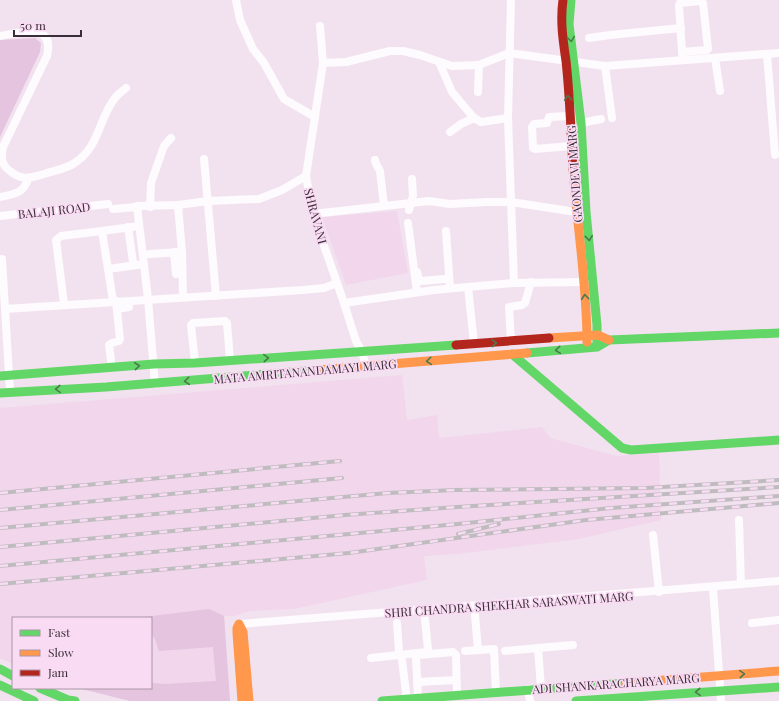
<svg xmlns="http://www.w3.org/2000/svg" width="779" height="701" font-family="'Playfair Display',serif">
<rect width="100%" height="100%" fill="#f2e2ef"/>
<g fill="#f1d6ec">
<path d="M397,211L408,273L346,285L322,217Z"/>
<path d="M402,375L407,420L437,415L439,438L542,427L550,438L617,456L659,453L661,520L579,539L458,554L424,556L427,580L294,609L249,611L234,616H224L230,701H130L78,688H151V618H13V664L0,658V408Z"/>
</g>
<g fill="#e4c4de">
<path d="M35,38L41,43L40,52L0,137V40Z"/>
<path d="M209,609L224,616L230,701H130L78,688H151V683L165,684L216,681L213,647L159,651L155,639L151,634V618H136Z"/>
</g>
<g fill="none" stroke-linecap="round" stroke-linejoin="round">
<g stroke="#fdfbfd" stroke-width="8">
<path d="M236,0L240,20L253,49L264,63L284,99L315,117"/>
<path d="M511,0L508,118L514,283"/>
<path d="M320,26L323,63L306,176L313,214L344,303L356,341L362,352L366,366"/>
<path d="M0,36C20,33 55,21 47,56L3,147C1,157 1,165 10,171C22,181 30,178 44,174C53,171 65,169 73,164C101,146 97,121 115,98C118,94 123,91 126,88"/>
<path d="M589,38L610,35L681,28"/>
<path d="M682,52L707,50L708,49L703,3L700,1L680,3L679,5L682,52L683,60"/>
<path d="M767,54L775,155"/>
<path d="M715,58L720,91"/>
<path d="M439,62L452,92L474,118L481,122L508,118"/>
<path d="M323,63L346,62L390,51H403L420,55L452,66L479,65"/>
<path d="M605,66L612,118"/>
<path d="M478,92L479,65L509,53L605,66L779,53"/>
<path d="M569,116L549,117L547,123L534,124L532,127L533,148L535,149L571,146"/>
<path d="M581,123L601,119"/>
<path d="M450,132L461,124L474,118"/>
<path d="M204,159L216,296"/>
<path d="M375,160L376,164L380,171L384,206"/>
<path d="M0,197C14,194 23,194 28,179"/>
<path d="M178,205L182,252L183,297"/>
<path d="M150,207L151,183L164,146L171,138"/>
<path d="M113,209L137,207"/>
<path d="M409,210L413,196L412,179"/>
<path d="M313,214L429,201L450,204L487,202H511L576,212H581"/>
<path d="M0,216L108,204"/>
<path d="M408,223L417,292"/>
<path d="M128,227L133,262"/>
<path d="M102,231L139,226"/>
<path d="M446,231L450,288"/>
<path d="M174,252L176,274"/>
<path d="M149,254L182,252"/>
<path d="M2,259L10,391"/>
<path d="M108,269L144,264"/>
<path d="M417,272L419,280L421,281L444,279"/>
<path d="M468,287L474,344"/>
<path d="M344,303L434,290L514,283L584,282"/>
<path d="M64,304L56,240L61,236L102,231L113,301"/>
<path d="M5,309L303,290L324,288L337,283"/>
<path d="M117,309L129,307"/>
<path d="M511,342L509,307L522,305L525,303L531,282"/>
<path d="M195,363L191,325L193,323L225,321L227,323L230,360"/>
<path d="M112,368L109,345L112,343L119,341L120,339L116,301"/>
<path d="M155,384L148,299L137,206L178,205L208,201L259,199L282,190L306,176"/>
<path d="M739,520L741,584"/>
<path d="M653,535L659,592"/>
<path d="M713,588L721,701"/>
<path d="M475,615L478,650"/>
<path d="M397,623L399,652L402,660L407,701"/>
<path d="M752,623L779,620"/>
<path d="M239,624L779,581"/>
<path d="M538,648L573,645"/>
<path d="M465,651L494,649L496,693"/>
<path d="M505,651L538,648L541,688"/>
<path d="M371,658L427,652L428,650L425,619"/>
<path d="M417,682L456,680"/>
<path d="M528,689L530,701"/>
<path d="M418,698L416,657L418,655L453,652L456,655L457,695"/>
</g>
<g stroke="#63d668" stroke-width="9">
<path d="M571,0L569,24L581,123L586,212L597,325V342"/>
<path d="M527,353L597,347L609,340L779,333"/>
<path d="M512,354L622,448L631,450L779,440"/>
<path d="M0,376L154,364L195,363L456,345"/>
<path d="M0,393L106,387L317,370"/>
<path d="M0,669L13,676"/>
<path d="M0,685L34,701"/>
<path d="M40,688L68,700L75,701"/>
<path d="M382,701L626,683"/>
<path d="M576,701L779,687"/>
</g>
<g stroke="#ff974d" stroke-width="9">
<path d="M573,169C577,226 587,284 587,342"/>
<path d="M549,338L598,335L609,340"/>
<path d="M317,370L527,353"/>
<path d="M626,683L779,671"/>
<path d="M242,701L237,633V628L239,624L243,632L249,701"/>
</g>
<g stroke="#b3261e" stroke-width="9">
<path d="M563,0C560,21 563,40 566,61C570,97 571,133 573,169"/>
<path d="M456,345L549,338"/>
</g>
<defs>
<g id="rail">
<path d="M0,493L340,461"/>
<path d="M0,510L342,478"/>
<path d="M0,528L388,493L455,490L646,488L779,480"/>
<path d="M458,534L499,524"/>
<path d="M0,547L345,515L457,507L779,487"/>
<path d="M0,566L458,524L611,508L779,496"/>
<path d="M0,584L349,553L586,520L779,503"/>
</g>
</defs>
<use href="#rail" stroke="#bfbcbf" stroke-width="4"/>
<use href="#rail" stroke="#f9dbf3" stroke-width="2.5" stroke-dasharray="8" stroke-linecap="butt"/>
</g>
<defs><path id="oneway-chevron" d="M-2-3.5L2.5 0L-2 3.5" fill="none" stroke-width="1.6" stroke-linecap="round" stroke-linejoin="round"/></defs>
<g stroke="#4c7a4d">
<use href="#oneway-chevron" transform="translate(571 39) rotate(82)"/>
<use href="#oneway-chevron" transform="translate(568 98) rotate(-94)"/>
<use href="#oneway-chevron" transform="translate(589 238) rotate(84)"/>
<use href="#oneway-chevron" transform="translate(585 297) rotate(-95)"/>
<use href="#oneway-chevron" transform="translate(494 343) rotate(-3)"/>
<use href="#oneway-chevron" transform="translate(558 350) rotate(175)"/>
<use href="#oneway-chevron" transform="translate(266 358) rotate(-4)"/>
<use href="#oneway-chevron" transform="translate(429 361) rotate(175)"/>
<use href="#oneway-chevron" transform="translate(137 366) rotate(-6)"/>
<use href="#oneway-chevron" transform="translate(187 381) rotate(175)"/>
<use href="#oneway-chevron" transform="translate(58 389) rotate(178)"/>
<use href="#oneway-chevron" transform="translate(742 674) rotate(-4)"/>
<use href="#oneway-chevron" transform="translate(698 692) rotate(176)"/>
</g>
<g text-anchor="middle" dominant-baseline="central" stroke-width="3.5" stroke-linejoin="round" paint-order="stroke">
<g font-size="12" fill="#392e37" stroke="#f9dbf3">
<text transform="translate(574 174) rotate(-94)">GAONDEVI MARG</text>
<text transform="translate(54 210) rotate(-6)">BALAJI ROAD</text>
<text transform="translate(316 216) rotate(75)">SHRAVANI</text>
<text transform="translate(305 371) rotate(-5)">MATA AMRITANANDAMAYI MARG</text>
<text transform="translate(509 604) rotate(-4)">SHRI CHANDRA SHEKHAR SARASWATI MARG</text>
<text transform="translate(616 683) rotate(-4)">ADI SHANKARACHARYA MARG</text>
</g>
</g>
<rect x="12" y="617" width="140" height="72" fill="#f9dbf3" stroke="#ac96a8"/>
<rect x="20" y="630" width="20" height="6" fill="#63d668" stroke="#ac96a8"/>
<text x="48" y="637" font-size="12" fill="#392e37">Fast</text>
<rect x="20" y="650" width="20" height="6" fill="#ff974d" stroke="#ac96a8"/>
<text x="48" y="657" font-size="12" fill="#392e37">Slow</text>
<rect x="20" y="670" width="20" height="6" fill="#b3261e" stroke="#ac96a8"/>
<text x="48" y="677" font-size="12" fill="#392e37">Jam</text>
<path d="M14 30v6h67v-6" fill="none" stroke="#392e37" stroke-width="2"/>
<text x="20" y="30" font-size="12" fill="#392e37" stroke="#f9dbf3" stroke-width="3" paint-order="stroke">50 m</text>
</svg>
